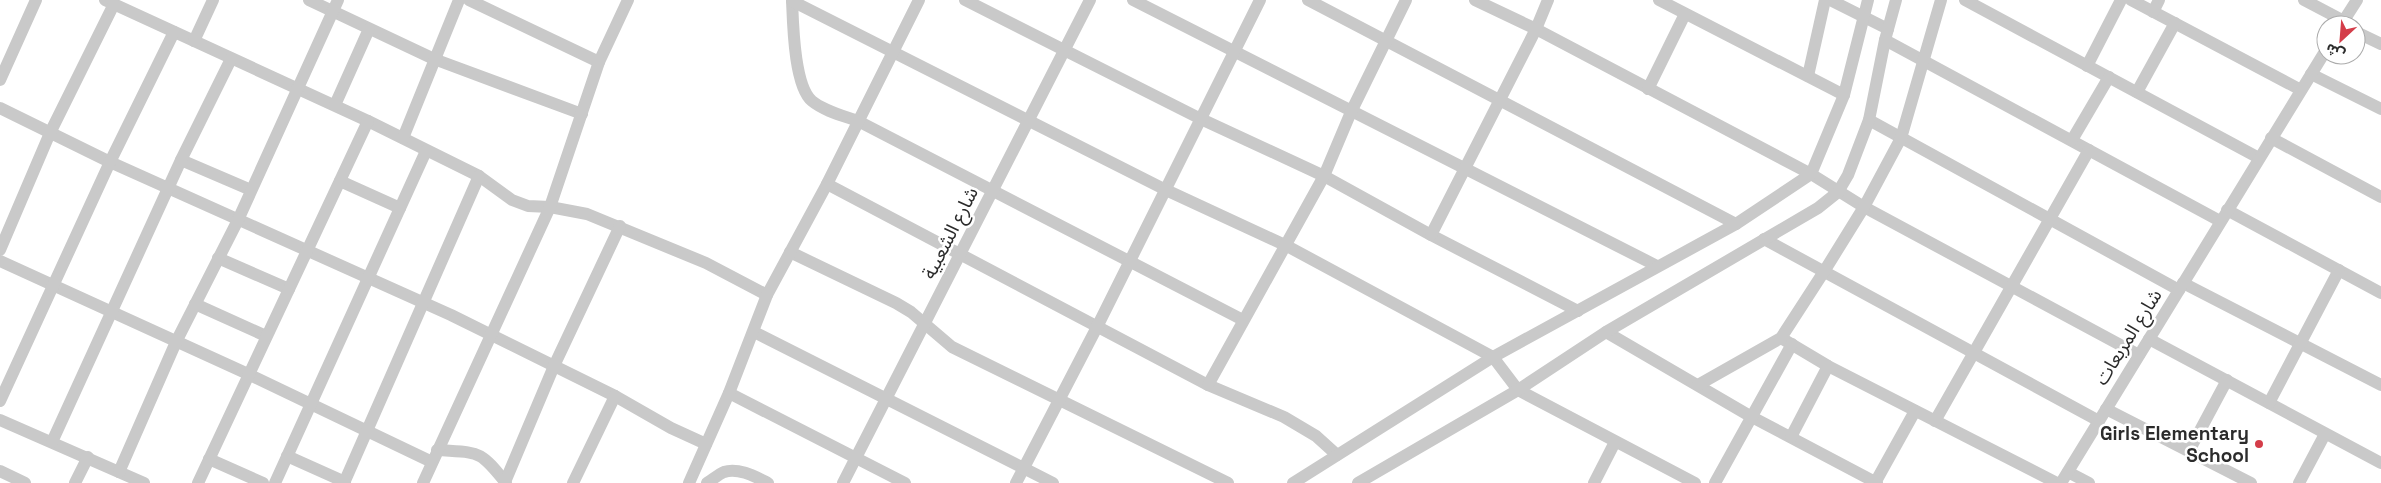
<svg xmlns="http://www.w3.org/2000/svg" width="2381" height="483" font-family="'Space Grotesk','Noto Sans Arabic',sans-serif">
<rect width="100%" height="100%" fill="#fff"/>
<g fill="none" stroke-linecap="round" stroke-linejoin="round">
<g stroke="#c9c9c9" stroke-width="12">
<path d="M105,0L368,121L479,176L512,200L528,206L550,207L587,214L706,263L767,295"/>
<path d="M309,0L434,59L582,114"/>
<path d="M469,0L599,62L628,0"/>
<path d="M792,0C793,23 794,86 812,101C824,111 844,116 858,121L1243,320"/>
<path d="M965,0L1201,119L1324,176L1431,235L1578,311"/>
<path d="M1133,0L1657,266"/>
<path d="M1308,0L1736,224"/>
<path d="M1475,0L1536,29L1811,174L1864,207L2139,355"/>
<path d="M1659,0L1844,95"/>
<path d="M1830,0L1888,29"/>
<path d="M1965,0L2259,158"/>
<path d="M2131,0L2301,90"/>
<path d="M2304,0L2344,21"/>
<path d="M792,1L1166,190L1287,246L1493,357L1518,390L1695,483"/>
<path d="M2153,12L2159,0"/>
<path d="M2341,25L2357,0"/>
<path d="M2356,32L2381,44"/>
<path d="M1885,40L2220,221"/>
<path d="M194,41L213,0"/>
<path d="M2087,66L2121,0"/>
<path d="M2311,74L2381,109"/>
<path d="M1808,76L1825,0"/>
<path d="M0,80L36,0"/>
<path d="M1648,89L1685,14"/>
<path d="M2137,92L2175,23"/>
<path d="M335,105L369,29"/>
<path d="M0,108L110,162L451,315L615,396L671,428L706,444"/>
<path d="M1869,120L2179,290"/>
<path d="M403,138L459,0"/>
<path d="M2271,138L2381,197"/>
<path d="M2072,140L2109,77"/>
<path d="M181,160L251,190"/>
<path d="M340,181L400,208"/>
<path d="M827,184L1208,385L1284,417L1316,436L1337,455"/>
<path d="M2227,210L2381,293"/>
<path d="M1431,235L1536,29L1548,0"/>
<path d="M1764,239L2099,421"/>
<path d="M0,250L50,133L114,4"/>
<path d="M790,252L896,303L911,312L952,347L1228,483"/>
<path d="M218,258L289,289"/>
<path d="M0,261L248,374L432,462"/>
<path d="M2183,283L2381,385"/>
<path d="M195,304L266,336"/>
<path d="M754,332L1053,483"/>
<path d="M1606,332L1750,416L1877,483"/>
<path d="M1781,338L1828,366L2057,483"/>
<path d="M2149,339L2381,463"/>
<path d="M1208,385L1324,176L1351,112L1406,0"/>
<path d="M1698,385L1781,338L1825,270L1864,207L1901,138L1941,0"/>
<path d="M729,393L905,483"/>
<path d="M0,401L110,162L174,32"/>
<path d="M2269,403L2339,270"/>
<path d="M2106,409L2251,483"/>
<path d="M0,420L144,483"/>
<path d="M1935,421L2089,150"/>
<path d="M1791,437L1828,366"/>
<path d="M52,442L181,160L231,59"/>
<path d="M437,450C480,453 479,449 506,483"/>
<path d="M2189,451L2227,380"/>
<path d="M287,456L345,482"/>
<path d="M209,459L263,483"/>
<path d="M0,471L25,483"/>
<path d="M119,472L176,342L238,220L338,0"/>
<path d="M2068,472L2089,483"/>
<path d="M505,482L554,366L620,226"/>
<path d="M75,483L88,457"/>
<path d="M198,483L368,121"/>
<path d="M275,483L426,151"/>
<path d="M344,483L479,176"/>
<path d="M423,483L550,207L599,62"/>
<path d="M573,483L615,396"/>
<path d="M689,483L729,393L767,295L827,184L919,0"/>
<path d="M707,483C712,480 719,474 724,472C738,467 756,477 768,483"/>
<path d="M843,483L1090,0"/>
<path d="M1016,483L1097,327L1260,0"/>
<path d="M1293,483L1493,357L1736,224L1811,174L1844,95L1868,0"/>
<path d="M1358,483L1518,390L1606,332L1818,208L1838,192L1848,175L1869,120L1885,40L1896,0"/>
<path d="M1594,483L1615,442"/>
<path d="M1715,483L1792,344"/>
<path d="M1875,483L1915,411"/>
<path d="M2061,483L2326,50"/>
<path d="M2299,483L2325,434"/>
</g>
</g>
<circle fill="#d43d49" stroke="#fff" stroke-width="2" cx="2259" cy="444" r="5"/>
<g text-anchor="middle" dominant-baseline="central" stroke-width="5" stroke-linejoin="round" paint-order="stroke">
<g font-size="19" fill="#2c2c2c" stroke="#fff">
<text transform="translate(950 233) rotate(-63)">شارع الشعبية</text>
<text transform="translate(2128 337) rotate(-58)">شارع المربعات</text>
</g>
<g font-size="19" font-weight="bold" fill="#2c2c2c" stroke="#fff" text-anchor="end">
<text x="2249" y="433">Girls Elementary<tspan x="2249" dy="22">School</tspan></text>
</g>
</g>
<g transform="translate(2341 40) rotate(206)"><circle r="24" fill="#ffffff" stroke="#ababab"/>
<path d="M0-4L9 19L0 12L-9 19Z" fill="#d43d49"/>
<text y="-8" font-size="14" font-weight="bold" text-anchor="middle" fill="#2c2c2c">ش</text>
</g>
</svg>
